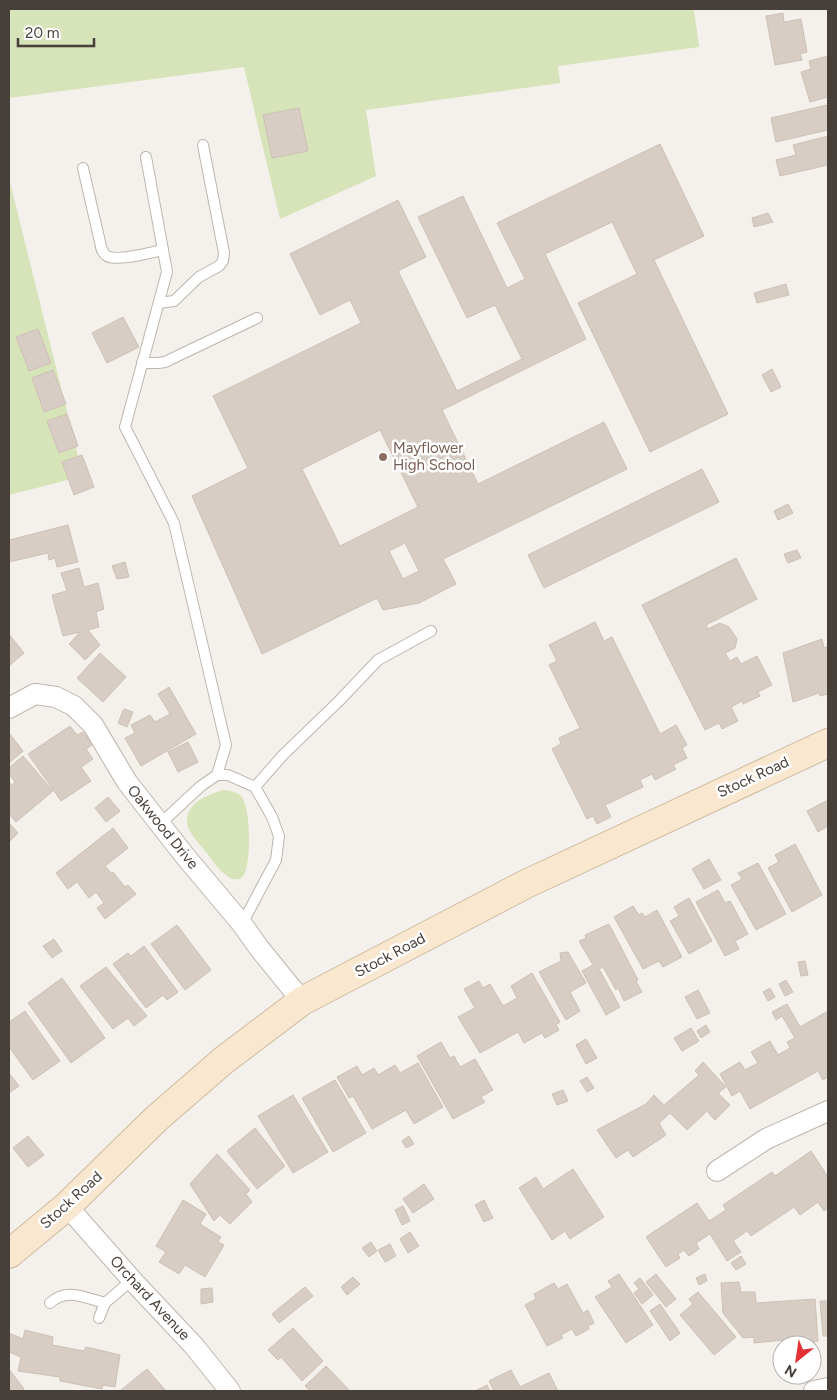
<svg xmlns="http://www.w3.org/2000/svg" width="837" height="1400" font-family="Figtree,sans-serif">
<rect width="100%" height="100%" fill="#f4f0eb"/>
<g fill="#d7e3b8">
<path d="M9,9H694L699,47L558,66L560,83L366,110L376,176L280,219L244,67L9,98Z"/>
<path d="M9,178L83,476L9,495Z"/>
<path d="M224,790C230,791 235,791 240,795C251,804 251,859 245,873C245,874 241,878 240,879C235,880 230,879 226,875C218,870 212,859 206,852C200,844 191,836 188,827C181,805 208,794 224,790Z"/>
</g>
<g fill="#d7cdc4" stroke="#cec0b5" fill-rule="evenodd">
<path d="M783,13L784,22L801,19L807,52L800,54L802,60L775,65L766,16Z"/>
<path d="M828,56V97L810,102L801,72L811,69L809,61Z"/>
<path d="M827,105L828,130L776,142L771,118Z"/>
<path d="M299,108L308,151L272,158L263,115Z"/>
<path d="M828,136V165L780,176L776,160L796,155L793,145Z"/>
<path d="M660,144L704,236L654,260L728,414L650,452L578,303L637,274L612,222L545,254L586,339L442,410L478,484L604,422L627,469L443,559L456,584L419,603L383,610L377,598L262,654L192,496L248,468L213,396L361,323L350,300L320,315L290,254L398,200L426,257L398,271L457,391L522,359L495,305L467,318L418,217L463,196L507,288L525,279L497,223ZM380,430L418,507L340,546L302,469ZM405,543L419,571L403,579L389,551Z"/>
<path d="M768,213L773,222L754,227L752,218Z"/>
<path d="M786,284L789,295L757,303L754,293Z"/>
<path d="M123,317L139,347L107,363L92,333Z"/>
<path d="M38,329L51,363L29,371L16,337Z"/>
<path d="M772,369L781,387L771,392L762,375Z"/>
<path d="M53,370L66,404L44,412L32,378Z"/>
<path d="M67,414L78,446L59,453L47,421Z"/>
<path d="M82,455L94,487L74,495L62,462Z"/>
<path d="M702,469L719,502L544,588L528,555Z"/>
<path d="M788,504L793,513L778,520L774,511Z"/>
<path d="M68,525L78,562L57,567L55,558L49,560L48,553L9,562V540Z"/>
<path d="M797,550L801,558L788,563L784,554Z"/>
<path d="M736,558L757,599L706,625L708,629L720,623L729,627L737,639L735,648L725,653L730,661L737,657L741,664L757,656L772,685L758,692L760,696L743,704L742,701L731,707L738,721L722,729L719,723L705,730L642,605Z"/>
<path d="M125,562L129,577L117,579L112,566Z"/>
<path d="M79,568L84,587L98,583L104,609L96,612L99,627L88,630L100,645L85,660L69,644L80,632L63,636L52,595L67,591L61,573Z"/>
<path d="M595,622L604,641L612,637L660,734L676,725L687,745L682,748L687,758L673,765L676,769L655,780L652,774L640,780L643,787L605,805L611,817L597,824L593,816L587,819L552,749L561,744L559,738L580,728L549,665L557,661L549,645Z"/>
<path d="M9,634L24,653L9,666Z"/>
<path d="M822,639L824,648L828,646V694L820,696L819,693L793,702L783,653Z"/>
<path d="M100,653L126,677L103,702L77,678Z"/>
<path d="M169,687L196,734L141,766L125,738L135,733L131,725L150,715L155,722L170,714L158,694Z"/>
<path d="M124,709L133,712L127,727L118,723Z"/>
<path d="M70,726L77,735L83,732L92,745L86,749L93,759L81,767L91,781L61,801L28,754Z"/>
<path d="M9,733L23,751L9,763Z"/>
<path d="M188,742L198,762L178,772L168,752Z"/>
<path d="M23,756L53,791L16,822L9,814V784L10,783L12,785L15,782L9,774V768Z"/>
<path d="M108,797L120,811L106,822L95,808Z"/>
<path d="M828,800V826L818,832L807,811Z"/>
<path d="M9,823L18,833L9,842Z"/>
<path d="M113,828L128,848L105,866L111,873L113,872L125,887L128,885L136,894L105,919L97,908L104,903L96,892L89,898L77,882L68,889L56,873Z"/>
<path d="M795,844L822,895L792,912L768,868L779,862L775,855Z"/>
<path d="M709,859L721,880L704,889L692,869Z"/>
<path d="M758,863L786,914L756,930L731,885L742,879L738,873Z"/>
<path d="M718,890L725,903L730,901L748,934L735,941L739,949L725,956L696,902Z"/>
<path d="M689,898L712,941L689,954L670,921L679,916L674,907Z"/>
<path d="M633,906L639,915L642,913L645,917L657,910L682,957L663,967L659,961L643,969L614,917Z"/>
<path d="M609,924L638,980L636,981L642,992L624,1001L618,988L616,990L603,967L599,969L620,1007L606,1015L582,971L593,965L579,941L586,938L585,935Z"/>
<path d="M177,925L211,970L185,990L151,944Z"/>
<path d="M54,939L62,951L52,958L43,946Z"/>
<path d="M144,946L178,992L167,1000L163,995L146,1008L113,964L128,953L131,956Z"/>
<path d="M568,952L586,983L570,992L580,1011L566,1020L539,972L561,961L560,953Z"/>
<path d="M805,961L808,975L801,976L798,962Z"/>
<path d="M106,967L147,1016L134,1026L128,1018L113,1029L80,986Z"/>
<path d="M532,973L560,1022L556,1025L559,1030L545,1038L542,1033L524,1043L518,1032L480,1053L458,1017L475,1008L464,989L479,981L483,988L490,984L503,1006L517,998L511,986Z"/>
<path d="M62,978L105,1038L71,1063L28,1003Z"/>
<path d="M786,980L793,992L785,996L779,984Z"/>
<path d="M770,988L775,997L768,1001L763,992Z"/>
<path d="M698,990L710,1013L697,1019L685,997Z"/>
<path d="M787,1004L800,1027L828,1011V1077L823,1080L818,1071L750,1109L740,1091L732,1096L720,1074L740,1062L745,1070L758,1063L751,1052L770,1041L778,1055L790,1048L787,1042L795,1038L782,1016L776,1020L772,1012Z"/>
<path d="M25,1011L60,1061L33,1080L9,1047V1022Z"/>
<path d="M706,1025L710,1032L701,1038L697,1031Z"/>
<path d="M691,1028L699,1041L682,1051L674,1038Z"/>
<path d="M586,1039L597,1058L586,1064L576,1045Z"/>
<path d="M441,1042L450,1058L454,1056L460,1067L475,1059L493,1090L481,1097L485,1102L453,1119L417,1056Z"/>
<path d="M703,1062L726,1087L718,1093L730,1105L715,1120L707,1111L687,1130L670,1113L659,1123L666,1135L633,1157L628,1150L616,1158L597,1130L646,1104L654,1095L664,1105L699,1075L695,1071Z"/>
<path d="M418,1063L443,1107L414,1124L406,1110L372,1129L353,1096L349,1098L337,1077L357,1066L362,1075L374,1068L378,1075L395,1065L400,1073Z"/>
<path d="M9,1073L19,1086L9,1093Z"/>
<path d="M587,1077L594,1088L587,1092L580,1081Z"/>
<path d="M335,1080L366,1133L333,1152L302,1098Z"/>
<path d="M563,1090L568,1101L557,1105L552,1094Z"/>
<path d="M293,1095L328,1152L293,1173L258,1116Z"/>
<path d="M255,1128L285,1166L257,1189L227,1151Z"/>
<path d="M28,1136L44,1155L28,1167L13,1148Z"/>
<path d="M409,1136L414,1144L406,1148L402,1141Z"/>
<path d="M811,1151L828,1177V1208L824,1211L818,1202L800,1215L794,1207L751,1236L747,1231L733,1241L741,1252L727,1261L710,1234L696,1243L699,1249L689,1256L684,1250L678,1254L680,1258L666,1267L646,1237L697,1203L709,1221L726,1210L723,1205L772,1172L775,1176Z"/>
<path d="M217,1154L250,1190L246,1194L252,1202L230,1224L220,1215L214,1221L190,1184Z"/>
<path d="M573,1169L604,1217L570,1239L565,1231L552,1240L519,1188L536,1177L543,1189Z"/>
<path d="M424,1184L434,1199L413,1213L403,1199Z"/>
<path d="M183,1200L206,1214L200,1224L221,1237L218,1242L224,1245L205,1277L185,1265L179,1274L159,1262L166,1252L156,1246Z"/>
<path d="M484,1200L493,1218L484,1222L475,1205Z"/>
<path d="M403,1206L410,1221L402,1225L395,1210Z"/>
<path d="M410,1232L419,1246L408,1253L400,1239Z"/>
<path d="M371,1242L377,1251L369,1257L362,1248Z"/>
<path d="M390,1244L396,1256L385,1262L378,1250Z"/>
<path d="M741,1256L746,1264L736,1270L731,1263Z"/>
<path d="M619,1274L653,1325L626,1343L595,1297L612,1287L608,1281Z"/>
<path d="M656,1274L676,1299L666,1307L646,1282Z"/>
<path d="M705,1274L707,1281L699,1285L696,1278Z"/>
<path d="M353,1277L360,1284L347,1295L341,1287Z"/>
<path d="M640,1278L653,1295L642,1304L634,1293L639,1289L634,1283Z"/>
<path d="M739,1282L741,1292H755L756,1303L815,1299L818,1341L803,1343V1338L754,1343V1337L743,1338L723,1313L721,1283Z"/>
<path d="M554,1283L558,1289L567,1284L583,1313L588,1310L594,1323L588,1326L589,1329L576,1336L572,1329L561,1335L563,1338L547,1346L525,1305L536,1299L534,1294Z"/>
<path d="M305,1287L313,1296L279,1323L272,1314Z"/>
<path d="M212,1288L213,1302L201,1304V1289Z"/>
<path d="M698,1292L736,1337L714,1355L680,1315L693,1304L689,1299Z"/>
<path d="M820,1301H828V1336H823Z"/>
<path d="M660,1304L680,1333L670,1341L650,1311Z"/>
<path d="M293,1328L323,1361L302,1381L281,1357L278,1360L268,1350Z"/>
<path d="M25,1330L53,1337L52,1345L84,1351L86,1347L120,1355L115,1387L103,1385L102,1389L60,1381V1377L18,1371L21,1357L9,1352V1333L23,1339Z"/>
<path d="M326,1366L350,1391H311L305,1386Z"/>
<path d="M9,1369L24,1389L21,1391H9Z"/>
<path d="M147,1369L166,1391H122L121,1390Z"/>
<path d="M511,1370L520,1387L549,1373L558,1391H494L489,1381Z"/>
<path d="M487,1385L490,1391H475Z"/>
</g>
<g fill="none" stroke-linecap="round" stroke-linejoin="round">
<defs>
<g id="service">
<path d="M146,157L167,272L125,427L174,523L226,745L217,775"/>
<path d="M83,168L100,242C101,248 102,253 107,256C117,262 151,252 163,250"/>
<path d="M159,303L174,301L199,277L219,266L223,261L224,253L203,145"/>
<path d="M142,363H158L165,362L257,318"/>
<path d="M255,787L283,755L339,701L378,660L431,631"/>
<path d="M160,824L201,786L217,775H228L255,787L272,817L279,836L276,860L242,924"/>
<path d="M50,1303C67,1287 85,1298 105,1303L132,1280"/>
<path d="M99,1318L105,1303"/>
</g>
<g id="minor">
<path d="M9,708L35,694L56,697L74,706L93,725L127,782L185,856L242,924L259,948L302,1001"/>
<path d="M717,1171L766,1139L828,1111"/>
<path d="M67,1206L132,1280L194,1346L230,1391"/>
<path d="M814,1391L828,1388"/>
</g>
<path id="secondary" d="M9,1254L67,1206L157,1118L224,1060L302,1001L526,884L828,743"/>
</defs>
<use href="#service" stroke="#beb6ae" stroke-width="12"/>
<use href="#minor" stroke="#beb6ae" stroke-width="22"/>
<use href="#secondary" stroke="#ceba9f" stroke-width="30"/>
<use href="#service" stroke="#fff" stroke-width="10"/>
<use href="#minor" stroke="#fff" stroke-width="20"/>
<use href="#secondary" stroke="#f9e8cf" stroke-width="28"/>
</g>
<circle fill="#8d6e63" stroke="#fff" stroke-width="2" cx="383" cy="457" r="5"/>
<g text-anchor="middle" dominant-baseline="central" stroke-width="5" stroke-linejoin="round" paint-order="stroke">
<g font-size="15" fill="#785e54" stroke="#fff" text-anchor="start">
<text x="393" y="448">Mayflower<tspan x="393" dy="17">High School</tspan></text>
</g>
<g font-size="15" fill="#473f39" stroke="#fff">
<text transform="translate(753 777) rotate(-25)">Stock Road</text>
<text transform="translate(163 827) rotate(51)">Oakwood Drive</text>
<text transform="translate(390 955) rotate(-28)">Stock Road</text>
<text transform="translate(71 1200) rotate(-42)">Stock Road</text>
<text transform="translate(150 1298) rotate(47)">Orchard Avenue</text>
</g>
</g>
<rect width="837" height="1400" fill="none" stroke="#473f39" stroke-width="20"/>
<g transform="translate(797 1360) rotate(210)"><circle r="24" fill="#ffffff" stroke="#b5b2b0"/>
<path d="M0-4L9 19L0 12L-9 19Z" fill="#e33235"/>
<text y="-8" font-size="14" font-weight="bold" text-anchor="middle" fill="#473f39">N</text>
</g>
<path d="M18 38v8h76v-8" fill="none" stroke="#473f39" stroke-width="2.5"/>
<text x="25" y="38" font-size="15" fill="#473f39" stroke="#ffffff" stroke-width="4" paint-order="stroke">20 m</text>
</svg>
